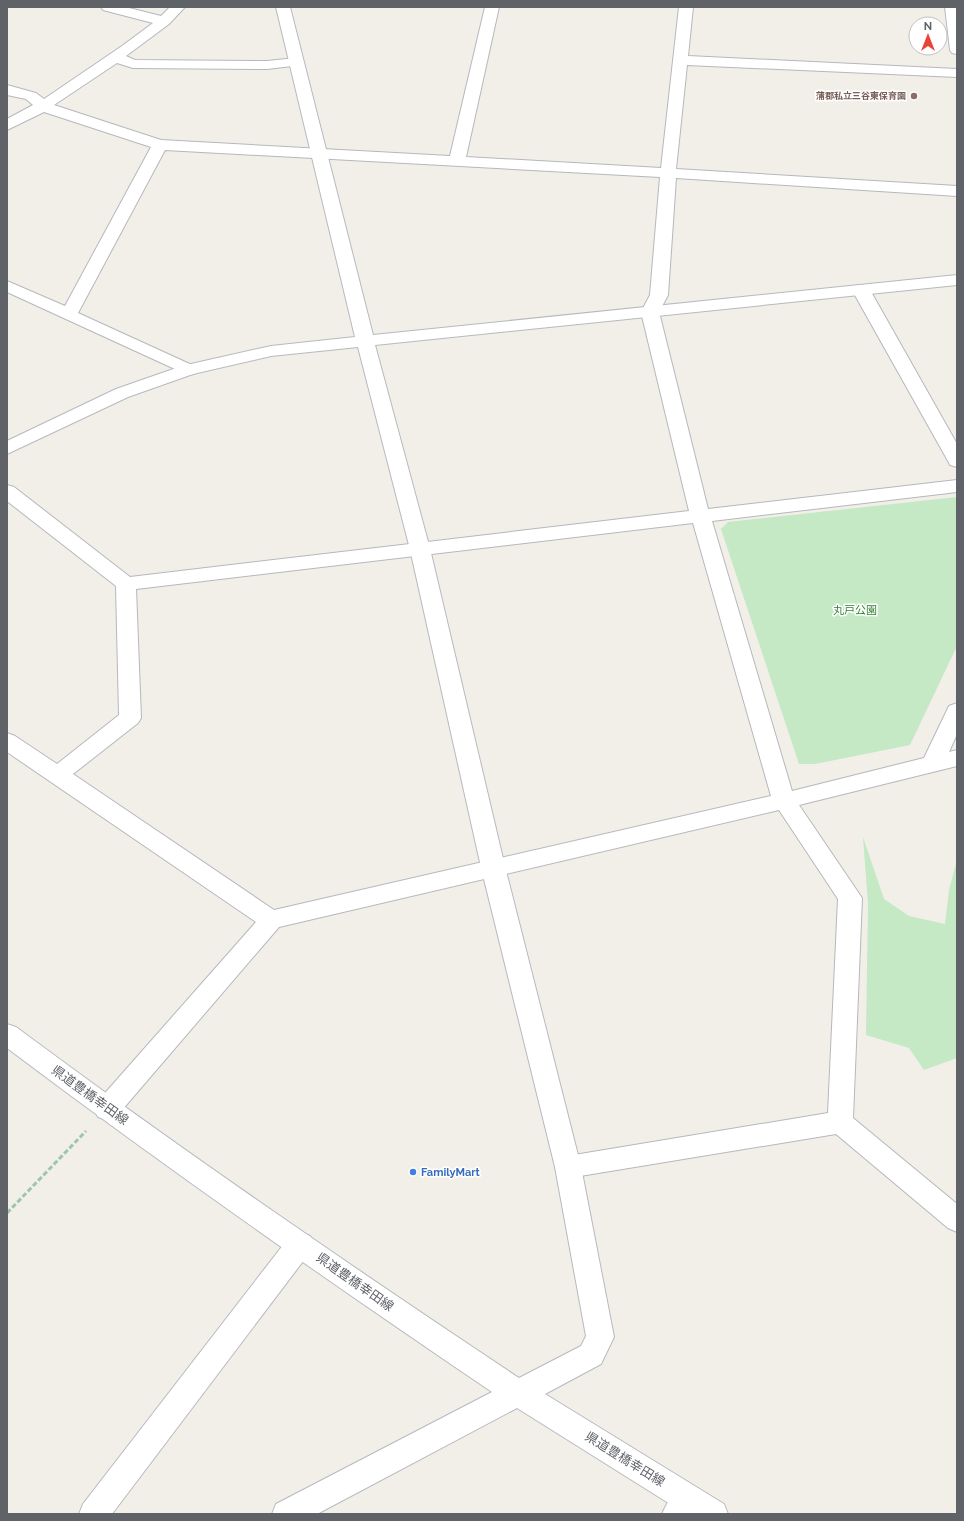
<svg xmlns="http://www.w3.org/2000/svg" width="964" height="1521" font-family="Raleway,'Noto Sans JP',sans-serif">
<rect width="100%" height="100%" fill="#f1efe8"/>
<g fill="#c5e8c5">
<path d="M957,497V646L910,745L815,764H799L721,529L728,522Z"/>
<path d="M863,837L884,899L909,916L945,924L949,890L957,860V1058L924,1070L909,1048L866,1035L868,904Z"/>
</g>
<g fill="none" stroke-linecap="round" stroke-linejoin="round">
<defs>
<g id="street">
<path d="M101,7H125L161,16L170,7H185L169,24L126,56L135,60L267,61L296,58L301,59L303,62L301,65L267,69L133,68L117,63L54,105L161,140L450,156L485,7H499L466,157L661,168L679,7H693L688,56L957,69V77L687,65L676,169L957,186V196L676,178L668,295L659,312L708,509L957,480V492L712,521L792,791L924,758L949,706L957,703V734L949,752L957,750V766L799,805L862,898L853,1118L957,1204V1232L948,1228L836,1134L568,1178L559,1175L555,1167L559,1159L568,1156L828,1113L838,899L779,810L279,927L116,1117L107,1120L98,1117L94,1109L98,1101L256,922L7,752V733L15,736L57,764L119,715L116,586L7,501V485L14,487L130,577L689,511L641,312L650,295L660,177L165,150L78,313L194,366L197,370L194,374L188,375L7,292V281L65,306L151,147L44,112L7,130V119L33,105L26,99L7,95V85L36,93L44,99L122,46L153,23L103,10ZM693,523L771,796L274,910L73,774L138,723L141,718L136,589Z"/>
<path d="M945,7H957V54L952,53L950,50Z"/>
<path d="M861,285L867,286L870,290L957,444V467L950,465L948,461L852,290L855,286Z"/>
<path d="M300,1232L310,1236L314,1244L310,1252L112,1514H79L83,1504L290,1236Z"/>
<path d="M689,1485L699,1489L704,1499L696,1514H662C668,1500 675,1490 689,1485Z"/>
</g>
<path id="secondary" d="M276,7H290L373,335L957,275V285L375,345L430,549L505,867L581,1167L614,1337L601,1364L545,1394L724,1504L728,1514H686L517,1408L317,1514H272L276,1504L492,1392C328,1281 165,1167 7,1048V1024L16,1027C180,1149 349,1265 519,1378L581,1346L586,1336L555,1167L481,867L410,549L358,347L271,356L193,374L128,397L7,454V441L116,389L182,366L271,346L355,337Z"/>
</defs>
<use href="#street" stroke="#b5b8bc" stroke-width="2"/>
<use href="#secondary" stroke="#b6babf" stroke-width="2"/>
<path stroke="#9cc7a9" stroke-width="3" stroke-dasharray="5 2.5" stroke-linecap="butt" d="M7,1213L86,1131"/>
<use href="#street" fill="#fff" fill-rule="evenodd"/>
<use href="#secondary" fill="#fff" fill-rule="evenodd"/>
</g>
<circle fill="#8d6e63" stroke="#fff" stroke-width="1.5" cx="914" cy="96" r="4"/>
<circle fill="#3f7fe0" stroke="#fff" stroke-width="1.5" cx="413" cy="1172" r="4"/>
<g text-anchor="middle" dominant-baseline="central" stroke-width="3" stroke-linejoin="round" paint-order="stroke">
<g font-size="9" font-weight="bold" fill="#785e54" stroke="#fff" text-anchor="end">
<text x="906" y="96">蒲郡私立三谷東保育園</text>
</g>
<g font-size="11" fill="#348238" stroke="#fff">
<text x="855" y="610">丸戸公園</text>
</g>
<g font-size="11" font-weight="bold" fill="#366cbe" stroke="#fff" text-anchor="start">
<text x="421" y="1172">FamilyMart</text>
</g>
<g font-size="13" fill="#5f6368" stroke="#fff">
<text transform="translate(90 1095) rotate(36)">県道豊橋幸田線</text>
<text transform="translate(355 1282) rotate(35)">県道豊橋幸田線</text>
<text transform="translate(625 1459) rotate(32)">県道豊橋幸田線</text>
</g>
</g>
<rect width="964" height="1521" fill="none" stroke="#5f6368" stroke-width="16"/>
<g transform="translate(928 36)"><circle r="19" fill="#ffffff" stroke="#bfc1c3"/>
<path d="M0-3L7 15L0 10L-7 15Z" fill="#ea4335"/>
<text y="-6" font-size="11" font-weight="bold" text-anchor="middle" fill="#5f6368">N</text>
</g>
</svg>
